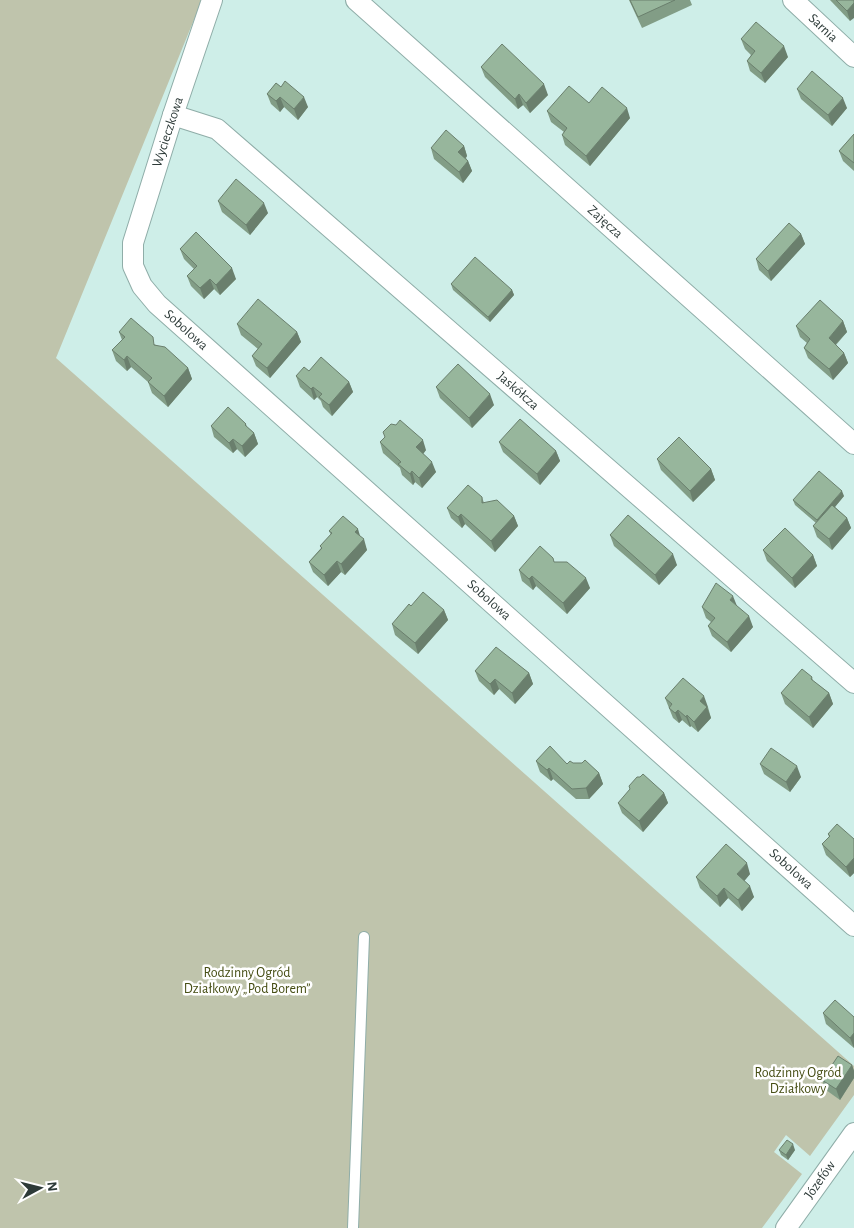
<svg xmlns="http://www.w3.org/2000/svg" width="854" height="1228" font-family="'Alegreya Sans',sans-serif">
<rect width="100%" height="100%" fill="#ceeee8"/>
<path fill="#bfc4ac" d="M0,0H202L56,358L854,1066V1095L810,1156L786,1135L774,1152L802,1174L762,1228H0Z"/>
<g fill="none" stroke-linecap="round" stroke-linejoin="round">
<defs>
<path id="service" d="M353,1228L364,937"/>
<g id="minor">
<path d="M212,0L173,115L133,243V266L142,286L157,304L854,926"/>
<path d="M356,0L854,444"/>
<path d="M793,0L854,57"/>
<path d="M173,115L217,129L854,683"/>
<path d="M786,1228L854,1133"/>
</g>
</defs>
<use href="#service" stroke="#8fada8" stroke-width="12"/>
<use href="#minor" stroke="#8fada8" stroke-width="22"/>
<use href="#service" stroke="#fff" stroke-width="10"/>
<use href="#minor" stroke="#fff" stroke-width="20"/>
</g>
<g fill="#829d86">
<path d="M629,0H690L692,5L642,28Z"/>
<path d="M830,0H854L850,21Z"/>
<path d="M741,39L788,57L765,83L750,71L747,61L751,55L745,49Z"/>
<path d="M481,67L548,95L530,113L523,105L518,109L485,77Z"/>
<path d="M276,83L308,107L298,120L284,107L280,112L271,104L267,94Z"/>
<path d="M797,89L847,108L832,126L801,99Z"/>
<path d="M589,103L630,118L590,166L565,145L562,135L564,132L551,122L547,111Z"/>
<path d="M854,134V171L843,161L839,151Z"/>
<path d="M464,146L467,156L466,158L468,161L472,171L463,183L434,159L431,148Z"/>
<path d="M218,201L268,213L250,235L222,212Z"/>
<path d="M801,234L805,244L771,281L759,270L756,259Z"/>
<path d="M180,249L236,279L220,295L214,289L204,299L191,286L187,276L194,269L184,259Z"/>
<path d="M451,284L512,290L514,295L490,322L453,290Z"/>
<path d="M843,321L847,332L836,345L844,353L848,363L833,380L808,358L804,348L807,343L800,337L796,326Z"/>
<path d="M237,324L297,332L301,342L270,378L256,366L252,356L258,349L241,335Z"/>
<path d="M119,332L156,345L188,368L192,379L168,407L152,393L148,382L131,367L127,371L116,361L112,350L122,340Z"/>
<path d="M309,371L349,382L353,392L332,416L323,407L321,401L317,397L314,400L300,387L296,376Z"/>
<path d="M436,387L494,405L472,428L440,398Z"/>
<path d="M246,424L247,427L254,433L258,444L245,457L237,449L233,453L214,437L211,426Z"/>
<path d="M380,442L426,450L423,454L436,472L422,488L415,482L413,485L402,475L400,468L383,453Z"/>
<path d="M499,442L556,451L560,461L540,485L503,452Z"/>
<path d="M657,459L711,469L715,480L693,502L661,470Z"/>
<path d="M844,496L835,507L847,518L851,528L832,550L817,537L813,526L816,523L795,505L793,500Z"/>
<path d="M482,497L484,503L514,516L518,526L495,552L465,524L462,528L451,518L447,508Z"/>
<path d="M329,531L360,536L367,550L345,575L341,572L328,586L313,572L309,562L321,548L320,546L331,535Z"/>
<path d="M610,535L677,565L659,585L614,546Z"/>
<path d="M763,550L813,555L817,566L795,588L767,561Z"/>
<path d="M555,562L590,588L567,614L536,586L533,590L522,581L519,570Z"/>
<path d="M411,606L444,610L448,620L418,654L395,635L392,624Z"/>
<path d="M737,606L753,627L731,652L712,636L708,626L711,622L706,618L702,607Z"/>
<path d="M475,671L529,673L533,684L515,704L499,689L494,695L479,681Z"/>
<path d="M812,677L813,681L829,693L833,704L813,728L785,704L781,693Z"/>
<path d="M665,698L708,707L711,718L698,732L691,726L690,727L682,720L679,723L673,718Z"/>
<path d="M536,761L567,764L573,763L599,773L603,784L589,799H576L553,779L551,781L540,772Z"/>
<path d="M760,764L801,777L790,792L764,774Z"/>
<path d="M664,793L668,803L643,832L622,813L618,803Z"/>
<path d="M828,834L854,839V873L850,877L826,855L822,844L829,837Z"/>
<path d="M750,874L744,881L754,897L742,911L728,898L720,907L700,888L696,877Z"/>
<path d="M823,1013L854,1017V1048L826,1024Z"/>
<path d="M852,1065L854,1071V1078L840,1100L826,1090L822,1080Z"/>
<path d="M779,1150H795L788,1160L781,1155Z"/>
</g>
<g fill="#6a7f6d">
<path d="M854,3V18L850,21L847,11Z"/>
<path d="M784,46L788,57L765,83L761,73Z"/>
<path d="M544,84L548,95L530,113L526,103Z"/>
<path d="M519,94L523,105L518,109L515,99Z"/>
<path d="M280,97L284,107L280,112L276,101Z"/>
<path d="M304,97L308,107L298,120L294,109Z"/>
<path d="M843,98L847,108L832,126L828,115Z"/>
<path d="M627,108L630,118L590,166L586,156Z"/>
<path d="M464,146L467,156L462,162L458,152Z"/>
<path d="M468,161L472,171L463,183L459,172Z"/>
<path d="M264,203L268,213L250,235L246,225Z"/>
<path d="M801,234L805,244L771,281L768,271Z"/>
<path d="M232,268L236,279L220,295L216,285Z"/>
<path d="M210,279L214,289L204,299L200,288Z"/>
<path d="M512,290L514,295L490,322L488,317Z"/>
<path d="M843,321L847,332L832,348L829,338Z"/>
<path d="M297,332L301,342L270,378L267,368Z"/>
<path d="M844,353L848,363L833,380L829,369Z"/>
<path d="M127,356L131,367L127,371L124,360Z"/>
<path d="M188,368L192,379L168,407L164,396Z"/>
<path d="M349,382L353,392L332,416L329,405Z"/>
<path d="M313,387L317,397L314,400L311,389Z"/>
<path d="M490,394L494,405L472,428L469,418Z"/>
<path d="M254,433L258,444L245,457L242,446Z"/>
<path d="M233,439L237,449L233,453L229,443Z"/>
<path d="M423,440L426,450L420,458L416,447Z"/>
<path d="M556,451L560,461L540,485L537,474Z"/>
<path d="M432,462L436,472L422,488L419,478Z"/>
<path d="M711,469L715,480L693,502L690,491Z"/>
<path d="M412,471L415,482L413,485L410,474Z"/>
<path d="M842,491L844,496L819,526L817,520Z"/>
<path d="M461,514L465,524L462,528L458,517Z"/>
<path d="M514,516L518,526L495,552L491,541Z"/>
<path d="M847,518L851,528L832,550L829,539Z"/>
<path d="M358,529L361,539L355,532Z"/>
<path d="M364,539L367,550L345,575L341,564Z"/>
<path d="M673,554L677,565L659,585L655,575Z"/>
<path d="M813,555L817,566L795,588L792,578Z"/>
<path d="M337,561L341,572L328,586L324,575Z"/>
<path d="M532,576L536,586L533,590L529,579Z"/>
<path d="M586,578L590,588L567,614L563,603Z"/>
<path d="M733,596L737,606L730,600Z"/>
<path d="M444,610L448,620L418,654L415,643Z"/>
<path d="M749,616L753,627L731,652L727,642Z"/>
<path d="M529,673L533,684L515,704L512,693Z"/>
<path d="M495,679L499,689L494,695L490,684Z"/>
<path d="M829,693L833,704L813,728L809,717Z"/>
<path d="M704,696L708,707L707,708V707L711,718L698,732L694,722L700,701Z"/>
<path d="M678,710L682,720L679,723L675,713Z"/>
<path d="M687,715L691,726L690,727L686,717Z"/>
<path d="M797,766L801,777L790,792L786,782Z"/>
<path d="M549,768L553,779L551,781L547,770Z"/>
<path d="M599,773L603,784L589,799L586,788Z"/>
<path d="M664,793L668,803L643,832L639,821Z"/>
<path d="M854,858V873L850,877L846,867Z"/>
<path d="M747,863L750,874L741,885L737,874Z"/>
<path d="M750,886L754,897L742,911L738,900Z"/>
<path d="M724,888L728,898L720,907L717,896Z"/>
<path d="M854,1033V1048L850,1038Z"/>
<path d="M852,1065L854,1071V1078L840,1100L836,1089Z"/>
<path d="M793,1144L795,1150L788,1160L786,1155Z"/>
</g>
<g fill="#97b69c" stroke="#6a7f6d">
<path d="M630,0H675L638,17Z"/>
<path d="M836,0H854V3L847,11Z"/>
<path d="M756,22L784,46L761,73L747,61L755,51L741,39Z"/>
<path d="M502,44L544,84L526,103L519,94L515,99L481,67Z"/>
<path d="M812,71L843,98L828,115L797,89Z"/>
<path d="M285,81L304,97L294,109L280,97L276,101L267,94L276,83L281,87Z"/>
<path d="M569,86L589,103L602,87L627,108L586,156L562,135L567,128L547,111Z"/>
<path d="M446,130L464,146L458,152L468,161L459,172L431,148Z"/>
<path d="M854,134V163L839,151Z"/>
<path d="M236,179L264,203L246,225L218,201Z"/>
<path d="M789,223L801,234L768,271L756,259Z"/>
<path d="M196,232L232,268L216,285L210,279L200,288L187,276L197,266L180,249Z"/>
<path d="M475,257L512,290L488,317L451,284Z"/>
<path d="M258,299L297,332L267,368L252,356L262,344L237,324Z"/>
<path d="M820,300L843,321L829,338L844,353L829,369L804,348L810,339L796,326Z"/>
<path d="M131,318L153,337L154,345L165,347L188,368L164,396L148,382L152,378L127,356L124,360L112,350L125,337L119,332Z"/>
<path d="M321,357L349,382L329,405L319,397L322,394L313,387L311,389L296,376L304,367L309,371Z"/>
<path d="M458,364L490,394L469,418L436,387Z"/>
<path d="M228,407L246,424L245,425L254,433L242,446L233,439L229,443L211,426Z"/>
<path d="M520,419L556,451L537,474L499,442Z"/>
<path d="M400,420L423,440L416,447L432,462L419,478L412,471L410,474L398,464L401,462L380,442L385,437L383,432L391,424L396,425Z"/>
<path d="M679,437L711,469L690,491L657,459Z"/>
<path d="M819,471L842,491L817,520L793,500Z"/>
<path d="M468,485L482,497V503L497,500L514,516L491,541L461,514L458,517L447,508Z"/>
<path d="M832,505L847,518L829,539L813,526Z"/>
<path d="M628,515L673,554L655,575L610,535Z"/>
<path d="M343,516L358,529L355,532L364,539L341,564L337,561L324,575L309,562L322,548L320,546L332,533L329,531Z"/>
<path d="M785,528L813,555L792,578L763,550Z"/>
<path d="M540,546L553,558L554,562H567L586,578L563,603L532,576L529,579L519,570Z"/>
<path d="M716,583L733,596L730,600L749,616L727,642L708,626L715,618L702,607Z"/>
<path d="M423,592L444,610L415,643L392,624L409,604L411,606Z"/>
<path d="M496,647L529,673L512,693L495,679L490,684L475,671Z"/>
<path d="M802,669L812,677L811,679L829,693L809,717L781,693Z"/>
<path d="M683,678L704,696L700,701L707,707L694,722L687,715L686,717L678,710L675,713L669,708L672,704L665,698Z"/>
<path d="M550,746L567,764L570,761L573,763H582L585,760L599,773L586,788L572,789L549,768L547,770L536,761Z"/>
<path d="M771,748L797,766L786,782L760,764Z"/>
<path d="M643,774L664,793L639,821L618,803L630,789L629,786L637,777H640Z"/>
<path d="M837,824L854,839V858L846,867L822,844L830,836L828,834Z"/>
<path d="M726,844L747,863L737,874L750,886L738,900L724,888L717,896L696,877Z"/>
<path d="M835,1000L854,1017V1033L850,1038L823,1013Z"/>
<path d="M838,1056L852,1065L836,1089L822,1080Z"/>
<path d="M787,1140L793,1144L786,1155L779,1150Z"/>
</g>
<g text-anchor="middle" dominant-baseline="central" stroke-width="5" stroke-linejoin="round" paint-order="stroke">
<g font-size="14" fill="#2d3a38" stroke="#fff">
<text transform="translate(823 28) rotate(43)">Sarnia</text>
<text transform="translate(168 132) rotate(-72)">Wycieczkowa</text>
<text transform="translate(605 222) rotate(42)">Zajęcza</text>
<text transform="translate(186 330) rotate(42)">Sobolowa</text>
<text transform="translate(518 391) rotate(41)">Jaskółcza</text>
<text transform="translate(489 600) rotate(42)">Sobolowa</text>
<text transform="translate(791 869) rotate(42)">Sobolowa</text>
<text transform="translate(820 1180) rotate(-55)">Józefów</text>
</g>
<g font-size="14" fill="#464e14" stroke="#fff">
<text x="247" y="973">Rodzinny Ogród<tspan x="247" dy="16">Działkowy „Pod Borem”</tspan></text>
<text x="798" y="1073">Rodzinny Ogród<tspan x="798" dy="16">Działkowy</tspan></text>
</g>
</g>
<g transform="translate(40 1188) rotate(83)" stroke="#ffffff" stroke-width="4" paint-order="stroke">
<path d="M0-4L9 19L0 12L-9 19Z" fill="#2d3a38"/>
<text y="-8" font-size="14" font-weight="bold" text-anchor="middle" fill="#2d3a38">N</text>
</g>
</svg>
